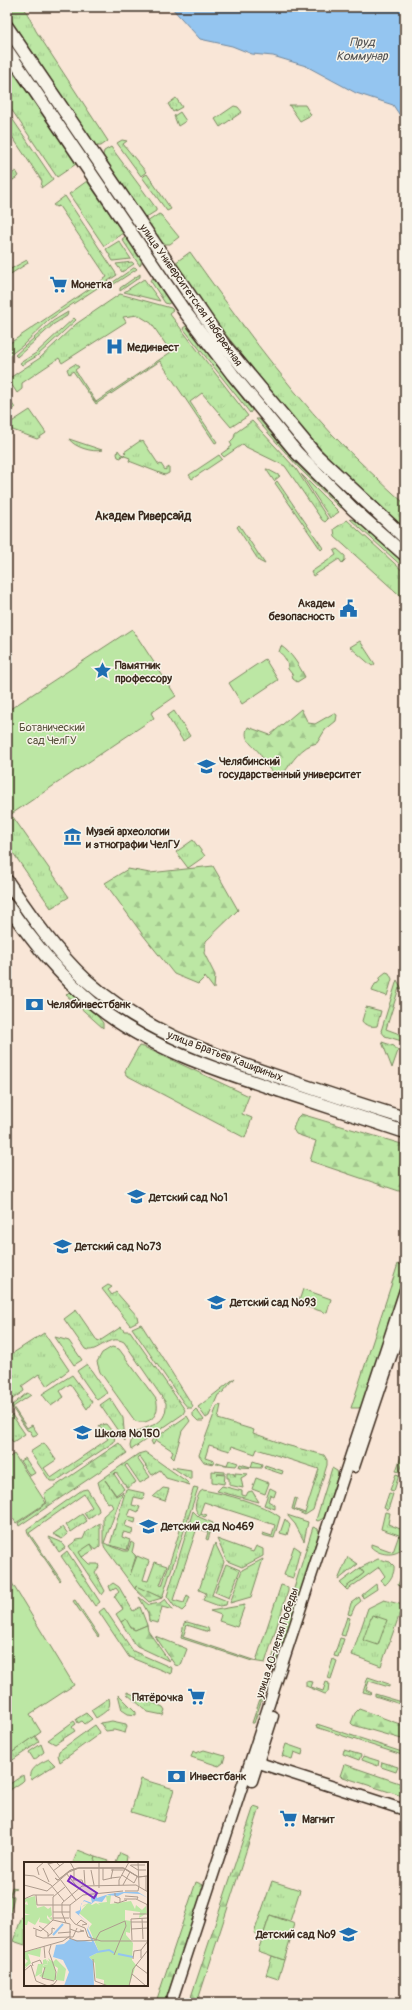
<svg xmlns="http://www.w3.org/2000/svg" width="412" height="2010" font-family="Pangolin,sans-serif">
<defs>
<pattern id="grass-tufts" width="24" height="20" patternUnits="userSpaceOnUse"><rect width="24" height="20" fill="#bce7a4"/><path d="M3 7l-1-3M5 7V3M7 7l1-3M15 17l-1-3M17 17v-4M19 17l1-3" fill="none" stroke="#a2c68d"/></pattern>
<pattern id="forest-firs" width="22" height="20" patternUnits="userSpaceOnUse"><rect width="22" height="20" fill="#bce7a4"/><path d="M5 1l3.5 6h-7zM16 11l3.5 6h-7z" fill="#a2c68d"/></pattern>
</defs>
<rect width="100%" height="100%" fill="#f9e6d7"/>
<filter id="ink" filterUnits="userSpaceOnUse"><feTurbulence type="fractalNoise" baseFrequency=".025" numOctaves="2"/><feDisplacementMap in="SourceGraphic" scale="8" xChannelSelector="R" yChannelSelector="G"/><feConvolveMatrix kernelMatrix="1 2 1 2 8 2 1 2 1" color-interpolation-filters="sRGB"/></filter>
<g filter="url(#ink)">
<g fill="url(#grass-tufts)" stroke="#7c8861">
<path d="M7,7H24L36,31L108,141L101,146H96L7,14Z"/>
<path d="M7,62L76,164L57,177L7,103Z"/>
<path d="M176,98L182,107L173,112L168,104Z"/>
<path d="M289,105H305L311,115L300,121Z"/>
<path d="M234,106L238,107L242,112L220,127L215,119Z"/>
<path d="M7,111L53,179L41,188L42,181L7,129Z"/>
<path d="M180,112L186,121L178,126L174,116Z"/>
<path d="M122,140L127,141L123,144L146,172L141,176L117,143Z"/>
<path d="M111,147L156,208V211L145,218L103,155L104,151Z"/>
<path d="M16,171L19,176L7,184V177Z"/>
<path d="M147,174L171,209L167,211L142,177Z"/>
<path d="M87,181L123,233L104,246L69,194Z"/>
<path d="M65,196L117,275L50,319L22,346L10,355L7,350V345L107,277L59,206L56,207L53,205Z"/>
<path d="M159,214L161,215L179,237L170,244H163L147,222Z"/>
<path d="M126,236L142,260L140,266L122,239Z"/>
<path d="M119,241L131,259L113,261L106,249Z"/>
<path d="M190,252C235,315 280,378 332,434C356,459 380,481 405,504V529L332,461L294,420L216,322L175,263Z"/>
<path d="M27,260L28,263L9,275L7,271Z"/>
<path d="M132,262L134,264L122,272L116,264Z"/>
<path d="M135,267L137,269L108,288L106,287Z"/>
<path d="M140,274V277L120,291V288Z"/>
<path d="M154,278L171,302L168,304L165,303L150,280Z"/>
<path d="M144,279L160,301L124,292Z"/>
<path d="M120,294L171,308L173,310L169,313L248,416L231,427L202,393L190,402L217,442L215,443L160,361L96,404L73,371L69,374L67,369L75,364L79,367L75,370L96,402L171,352L151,323L138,315L123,317L126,322L62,363L59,358L22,383V389L17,393L8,379L40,358L76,324Z"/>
<path d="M68,312L67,316L54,324L17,357L15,355L53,321Z"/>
<path d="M74,318L76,320L37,356L22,365L20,363L36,353Z"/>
<path d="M186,326L252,410L250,413L183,328Z"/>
<path d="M7,396L15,408L7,413Z"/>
<path d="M30,410L46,433L37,439L10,429L7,425Z"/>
<path d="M256,419H259L297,464L340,506V508L299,468Z"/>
<path d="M252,421L296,469L328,519L325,522L322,520L285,466L246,447L243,444L224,457L221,454L232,446L230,442L234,438L235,433Z"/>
<path d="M69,439L102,450C93,453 74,447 69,439Z"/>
<path d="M140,441L142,442L143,441L159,465L161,464L165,470L169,467V473L165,475L129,461L130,458L122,455L121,458L118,457L117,454L118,450L121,454L124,455L126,453L124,452Z"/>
<path d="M219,455L222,459L192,479L189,475Z"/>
<path d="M266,469H267L280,476L274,481Z"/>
<path d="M301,474L339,512L330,518Z"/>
<path d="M277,481L323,548L321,550L275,483Z"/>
<path d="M350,519L355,520L405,564V569Z"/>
<path d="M347,520L405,573V600L335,537L334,529Z"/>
<path d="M239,525L265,564L259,561L237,527Z"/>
<path d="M337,549L345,556V560L342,563L339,559L313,576L311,572L336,555L334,551Z"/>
<path d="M360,641L375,664L372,666L350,647Z"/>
<path d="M174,711L190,736L183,741L167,716Z"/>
<path d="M13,817L69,897L51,908L7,844V821Z"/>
<path d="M193,840L205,856L188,868L176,852Z"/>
<path d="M386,972L389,973L392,979L387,996L372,991L375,984L378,983L381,976Z"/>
<path d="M397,980L402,989L399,988L386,1029L405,1036V1042L385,1036L381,1031Z"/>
<path d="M69,992L96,1014L103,1023V1028L66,995Z"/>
<path d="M366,1007L381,1011L377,1026C372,1027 365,1026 362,1021Z"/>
<path d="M382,1042L394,1046L398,1051L392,1068Z"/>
<path d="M139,1046L144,1047L249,1096L242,1114L252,1118L245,1138L126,1075L125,1071Z"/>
<path d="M398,1264L405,1266V1272L362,1405L359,1408H351Z"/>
<path d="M108,1285L112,1287L108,1290L112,1295L116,1292L137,1316L138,1321L130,1325L102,1289Z"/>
<path d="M76,1310L98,1342L121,1327L124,1331H130L185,1410L183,1414L131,1450L130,1446L133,1434C147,1424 167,1428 166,1403L124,1342C108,1333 97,1355 85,1349L64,1319Z"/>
<path d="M141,1324L193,1406L192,1408H188L183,1402L132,1328Z"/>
<path d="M44,1333L69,1370L47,1386L39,1374L22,1386L24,1391L7,1403V1357Z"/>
<path d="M55,1337L69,1341L82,1360L74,1365Z"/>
<path d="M87,1364L107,1393L97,1400L77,1371Z"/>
<path d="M72,1375L92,1402L87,1409L70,1384L60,1391L64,1397L51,1406L42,1394Z"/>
<path d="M235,1378L223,1392L218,1395L209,1416L206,1418L198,1407Z"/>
<path d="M27,1393L31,1395L13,1407L27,1428L32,1425L38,1434L33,1436L30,1431L27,1430L11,1406Z"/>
<path d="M110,1398L123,1418L125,1441L100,1405Z"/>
<path d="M221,1405L218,1419L254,1430L253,1433L286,1445L324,1455L327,1460V1465L313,1510L305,1515L292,1509L295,1498L297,1499L294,1509L305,1513L319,1469L257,1449L255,1454L232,1446L230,1451L209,1445L205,1458L214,1461L213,1464L204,1462L199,1455L217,1406Z"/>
<path d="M196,1409L204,1420L203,1421H198L193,1416V1412Z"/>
<path d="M12,1415L25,1434L13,1442L7,1434V1419Z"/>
<path d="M187,1416L190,1421L182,1431L174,1459L171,1456L173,1451L156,1440L153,1445L151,1441Z"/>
<path d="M106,1424L115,1435L114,1442L56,1481H50L30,1452L44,1443L56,1460L44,1468L51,1478L108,1439L99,1426Z"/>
<path d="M403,1451L405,1457L400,1472L396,1471Z"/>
<path d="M145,1452L186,1481L190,1485L166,1478L160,1470L152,1475L139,1456L137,1458L150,1477L140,1483L127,1464L125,1466L136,1482L127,1488L116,1472L114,1474L124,1489L116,1495L105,1480L116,1496L123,1492L104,1543L124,1551H128L131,1542L134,1544L132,1552L136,1556L130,1575L137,1556L149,1561L143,1580L148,1581L155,1562L167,1566L160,1585L162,1586L194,1487L198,1488L162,1598L136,1587L135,1589L105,1548L103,1543V1516L113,1507L110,1502L108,1503L100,1489L98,1482L138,1454Z"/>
<path d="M25,1458L35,1473L30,1476L20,1461Z"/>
<path d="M229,1460L238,1463L236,1466L216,1464L217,1462L227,1465Z"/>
<path d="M253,1461L262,1464L261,1468L239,1467L240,1464L251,1467Z"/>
<path d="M265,1465L283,1471L282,1474L264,1468Z"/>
<path d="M172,1467L191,1470V1480Z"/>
<path d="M332,1468L337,1471L338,1475L324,1518L318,1521L316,1520Z"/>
<path d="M212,1471L225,1472V1474H217L225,1475L224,1484L212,1482Z"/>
<path d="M227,1473H233L235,1476V1473L248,1474L241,1478L243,1488L229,1485V1478H227Z"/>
<path d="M396,1474L399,1475L394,1491L390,1490Z"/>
<path d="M222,1486L242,1491V1495L246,1496L248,1492L252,1491L259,1502L217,1491Z"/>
<path d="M163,1488L169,1489L165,1501L153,1497Z"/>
<path d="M270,1488L276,1491L274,1497L270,1495L268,1501L275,1505V1509L264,1505Z"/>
<path d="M87,1489L98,1506L99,1511L88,1519L84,1513L92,1507L84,1494L29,1533L61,1580L60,1581L28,1534L27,1529L82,1490Z"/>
<path d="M126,1489L144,1493L143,1499L134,1497L132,1505L140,1507L138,1512L131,1509L128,1516L136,1518L135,1523L127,1520L125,1526L133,1529L132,1534L123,1532L122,1537L130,1540L127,1550L110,1545Z"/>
<path d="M203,1490C225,1494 262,1503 280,1517L274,1538L262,1535L263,1533L272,1536L275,1525L204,1502L200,1513L207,1515L205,1517C191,1513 195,1502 200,1492Z"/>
<path d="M389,1493L393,1494L388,1510L384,1508Z"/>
<path d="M193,1511L199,1517L213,1523L208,1540L206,1539L208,1532L197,1528L173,1600L184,1603L187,1595L190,1597L186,1607L182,1611L174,1606L167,1596Z"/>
<path d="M385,1512L390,1513L388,1524L405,1531V1543H401L400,1548L402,1549C394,1557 379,1555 371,1547V1544L393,1552L399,1535L381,1529Z"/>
<path d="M82,1514L87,1521L71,1532L66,1525Z"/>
<path d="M287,1515L308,1522L304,1541L295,1524Z"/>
<path d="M285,1519L290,1525L287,1535L280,1533Z"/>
<path d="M100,1523V1547L96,1550L91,1544L82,1557L89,1564H98L99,1567L95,1572L105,1591L102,1595L69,1546L77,1540L83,1539L86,1532Z"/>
<path d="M63,1527L68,1534L62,1539L53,1534Z"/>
<path d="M313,1527L318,1529L320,1534L277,1664L273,1667L270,1666Z"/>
<path d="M49,1537L61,1542L65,1548L59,1552Z"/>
<path d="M217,1539L253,1552L256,1546L263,1549V1556L242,1567L227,1561Z"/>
<path d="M215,1543L224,1562L212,1595L227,1601L226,1605L219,1606L203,1600L206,1593L199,1590Z"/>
<path d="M294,1546L300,1550L293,1578L284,1575Z"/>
<path d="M67,1551L100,1602L95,1606L61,1556Z"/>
<path d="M263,1559L251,1597L230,1603L242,1570Z"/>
<path d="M378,1559L390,1562L394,1566C395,1573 390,1581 385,1585L381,1580L385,1576L379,1567L347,1590L345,1588L364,1573L360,1568Z"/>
<path d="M113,1583L119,1587L133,1611L140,1607L147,1625L135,1630C130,1627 128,1623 122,1621L121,1622L116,1614L123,1609L114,1596L119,1592L116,1588L111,1591L109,1586Z"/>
<path d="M376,1584L377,1589L363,1598L362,1595Z"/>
<path d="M281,1585L288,1587V1591L265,1663L252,1661L181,1638L184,1623L187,1622L208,1628L209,1632L187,1625L183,1637L256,1661Z"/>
<path d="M359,1597L361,1601L355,1606L351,1615L348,1614L351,1603Z"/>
<path d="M75,1600L99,1636L98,1637L73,1601Z"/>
<path d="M384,1600L403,1605L381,1666L352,1655L368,1608Z"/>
<path d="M245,1605L237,1627L219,1621L221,1615L210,1611Z"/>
<path d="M104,1608L133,1651L172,1668L171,1674L129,1657L99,1612Z"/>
<path d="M347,1617L350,1618L345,1636L341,1635Z"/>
<path d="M340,1638L344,1639L338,1657L334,1656Z"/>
<path d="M333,1659L337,1661L331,1679L327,1678Z"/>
<path d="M268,1675H270L254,1723H252Z"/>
<path d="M368,1677L389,1684V1687L369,1681L366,1690L372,1693L371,1694L363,1692Z"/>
<path d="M306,1681L313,1682L311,1687L323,1691L326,1682L329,1683L328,1692L325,1694L306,1686Z"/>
<path d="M127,1692L163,1707L165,1710L163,1715L148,1712L127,1694Z"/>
<path d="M405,1693L403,1705L375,1696V1694L402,1702Z"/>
<path d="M118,1694L136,1712V1715L128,1714L122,1710Z"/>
<path d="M109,1698C112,1709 105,1712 96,1718L91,1710Z"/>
<path d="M86,1713L92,1719L85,1724L82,1721L78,1723L76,1719Z"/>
<path d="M74,1721L76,1724L72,1727L75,1731L55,1744L48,1740Z"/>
<path d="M112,1721L126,1724L127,1726L125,1733L114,1730L106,1731L100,1723Z"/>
<path d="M317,1724L405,1753V1756L316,1727Z"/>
<path d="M95,1725L100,1732L99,1734L60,1762L58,1755L59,1751Z"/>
<path d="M35,1736L39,1742L7,1764V1756Z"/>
<path d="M41,1744L44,1752L34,1760L29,1752Z"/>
<path d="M286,1744L303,1750L302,1755L294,1752L292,1759L282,1756Z"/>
<path d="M204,1750L225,1756L223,1763L219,1766L191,1757L193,1751L196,1753Z"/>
<path d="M344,1750L361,1755L359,1760L343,1754Z"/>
<path d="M363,1756L379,1761L378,1766L362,1760Z"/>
<path d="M49,1759L55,1765L31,1780C28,1769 40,1763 49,1759Z"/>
<path d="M382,1762L398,1767L396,1772L381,1767Z"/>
<path d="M23,1775L24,1780L22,1782L7,1792V1786Z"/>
<path d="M141,1779L174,1789L164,1822L131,1812Z"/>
<path d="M120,1853L127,1856L126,1863H116Z"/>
<path d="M96,1857L109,1861L108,1863H94Z"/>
<path d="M272,1881L300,1890L290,1921L270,1915L263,1936L254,1933Z"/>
<path d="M12,1887L16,1888L13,1889L10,1895L14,1897L7,1924V1904Z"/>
<path d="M22,1917L25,1918V1945L13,1941Z"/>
<path d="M272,1956L284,1960L278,1979L266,1975Z"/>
</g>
<g fill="url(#forest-firs)" stroke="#7c8861">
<path d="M281,646C291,652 300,667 305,677L297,682L293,679L292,674L288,669C288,663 285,656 279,652Z"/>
<path d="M301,709L308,723L315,724L334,713L337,715L336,721L325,730L317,743C301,746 293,761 283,774L275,775C268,769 265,762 260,754C255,746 241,740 248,727L270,735Z"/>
<path d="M213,866L238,910L206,941L204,953L215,975L214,989L205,977L198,984L174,974L143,935L105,883L128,869L150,873Z"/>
<path d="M301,1114L405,1145V1193L310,1161L316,1141L296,1134L293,1129L297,1118Z"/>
<path d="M119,1443L127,1453L19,1526L18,1523L47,1503L44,1494Z"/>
<path d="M348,1557L358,1564L338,1580Z"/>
<path d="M405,1565V1588L398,1585Z"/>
<path d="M360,1568L364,1573L345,1588L340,1583Z"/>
<path d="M136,1586L162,1598L149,1602L135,1589Z"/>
<path d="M139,1597L149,1605L160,1603L165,1599L173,1610L162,1607L158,1623L149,1621L148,1613Z"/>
<path d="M126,1619L131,1628L135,1630L147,1625L148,1631L169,1661L135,1645L121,1622Z"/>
<path d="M155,1636L185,1648L187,1649L181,1665L179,1666L175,1665Z"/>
<path d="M359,1709L405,1726V1740L353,1725L351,1723L355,1713Z"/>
<path d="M344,1764L405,1785V1797L340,1776Z"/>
<path d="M254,1806L260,1808L197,2003H189Z"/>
<path d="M196,1882L204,1885L165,2003L156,2002Z"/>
</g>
<g fill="#bce7a4" stroke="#7c8861">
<path d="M132,629L176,696L151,713L154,718L7,817V711Z"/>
<path d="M265,659L278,680L242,704L229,683Z"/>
<path d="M303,1289L331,1299L327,1313L298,1304Z"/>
<path d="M112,1347L119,1349L156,1399C161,1414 150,1426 135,1421L100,1372L97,1362L102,1353Z"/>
<path d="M14,1454L46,1503L16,1523L7,1509V1459Z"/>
<path d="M256,1478L269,1483L265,1494L252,1489Z"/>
<path d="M91,1544L94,1550L82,1557L79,1552Z"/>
<path d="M226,1564L240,1570L229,1598L215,1592Z"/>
<path d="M7,1575L74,1685L30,1714L41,1732L7,1756Z"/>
<path d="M372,1615L387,1620L378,1645L363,1640Z"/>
<path d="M78,1850L96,1857L94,1863H73Z"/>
<path d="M270,1915L295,1924L284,1960L258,1951Z"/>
</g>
<path fill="#94c5f0" stroke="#70879c" d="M171,7H405V117H401L393,105L356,93L306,66L273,56L252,54L232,46L200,39Z"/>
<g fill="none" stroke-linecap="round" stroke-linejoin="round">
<defs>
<g id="tertiary">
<path d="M354,1467L405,1315"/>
<path d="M253,1761L405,1810"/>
<path d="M252,1781L273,1716"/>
<path d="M171,2003L405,1290"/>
</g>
<g id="primary">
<path d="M7,27L221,341L316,455L405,538"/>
<path d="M7,50L185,312L233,375L297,453L353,509L405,555"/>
<path d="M7,881C31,916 55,951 86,980C140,1029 206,1052 273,1075C317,1090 361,1105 405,1118"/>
<path d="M7,905C33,942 60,976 95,1005C151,1050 220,1071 287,1093C326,1106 366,1119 405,1132"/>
</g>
</defs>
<use href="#tertiary" stroke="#3b2a1e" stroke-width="13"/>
<use href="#primary" stroke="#3b2a1e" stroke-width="15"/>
<use href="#tertiary" stroke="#f7f3e8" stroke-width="10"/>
<use href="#primary" stroke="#f7f3e8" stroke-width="12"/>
</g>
</g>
<defs>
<symbol id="supermarket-bare" viewBox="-9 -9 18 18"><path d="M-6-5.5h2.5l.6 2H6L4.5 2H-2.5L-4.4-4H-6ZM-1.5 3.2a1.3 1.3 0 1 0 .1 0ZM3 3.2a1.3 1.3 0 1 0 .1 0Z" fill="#1f6fb2" stroke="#f7f3e8" stroke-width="2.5" paint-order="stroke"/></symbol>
<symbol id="hospital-bare" viewBox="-9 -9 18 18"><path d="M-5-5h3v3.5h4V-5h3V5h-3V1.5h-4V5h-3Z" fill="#1f6fb2" stroke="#f7f3e8" stroke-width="2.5" paint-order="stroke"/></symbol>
<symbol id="civic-bare" viewBox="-9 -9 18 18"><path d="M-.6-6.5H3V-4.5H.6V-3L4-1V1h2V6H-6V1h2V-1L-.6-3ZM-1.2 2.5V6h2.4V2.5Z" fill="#1f6fb2" stroke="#f7f3e8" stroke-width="2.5" paint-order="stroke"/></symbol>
<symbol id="sight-bare" viewBox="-9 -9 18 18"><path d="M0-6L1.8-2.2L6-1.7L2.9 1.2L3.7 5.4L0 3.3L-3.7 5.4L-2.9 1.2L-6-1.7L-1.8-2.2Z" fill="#1f6fb2" stroke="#f7f3e8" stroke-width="2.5" paint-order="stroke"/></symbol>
<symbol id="university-bare" viewBox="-9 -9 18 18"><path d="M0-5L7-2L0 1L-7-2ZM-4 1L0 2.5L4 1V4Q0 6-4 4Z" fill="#1f6fb2" stroke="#f7f3e8" stroke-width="2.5" paint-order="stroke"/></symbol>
<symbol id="museum-bare" viewBox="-9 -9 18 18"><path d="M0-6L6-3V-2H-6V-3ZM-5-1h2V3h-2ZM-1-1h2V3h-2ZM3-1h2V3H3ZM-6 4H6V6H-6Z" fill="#1f6fb2" stroke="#f7f3e8" stroke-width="2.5" paint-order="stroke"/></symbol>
<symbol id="bank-bare" viewBox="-9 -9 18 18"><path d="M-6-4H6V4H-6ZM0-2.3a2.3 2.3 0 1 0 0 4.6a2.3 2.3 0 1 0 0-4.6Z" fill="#1f6fb2" stroke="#f7f3e8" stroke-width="2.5" paint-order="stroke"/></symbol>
<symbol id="school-bare" viewBox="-9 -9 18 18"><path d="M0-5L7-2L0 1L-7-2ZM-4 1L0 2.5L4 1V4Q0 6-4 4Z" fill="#1f6fb2" stroke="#f7f3e8" stroke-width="2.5" paint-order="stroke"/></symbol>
</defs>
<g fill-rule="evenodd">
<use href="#supermarket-bare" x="46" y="272" width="25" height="25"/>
<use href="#hospital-bare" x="102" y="334" width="25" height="25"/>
<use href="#civic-bare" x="336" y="596" width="25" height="25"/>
<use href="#sight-bare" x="90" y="658" width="25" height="25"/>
<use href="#university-bare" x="194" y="754" width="25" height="25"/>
<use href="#museum-bare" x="60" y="824" width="25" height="25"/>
<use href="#bank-bare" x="22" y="992" width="25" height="25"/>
<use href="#school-bare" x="124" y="1184" width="25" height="25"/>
<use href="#school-bare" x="50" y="1234" width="25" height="25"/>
<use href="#school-bare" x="204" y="1290" width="25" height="25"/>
<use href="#school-bare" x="70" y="1420" width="25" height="25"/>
<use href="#school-bare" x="136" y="1514" width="25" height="25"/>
<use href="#supermarket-bare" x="184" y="1684" width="25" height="25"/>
<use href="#bank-bare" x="164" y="1764" width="25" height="25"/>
<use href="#supermarket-bare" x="276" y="1806" width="25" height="25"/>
<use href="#school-bare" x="336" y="1922" width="25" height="25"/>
</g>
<g text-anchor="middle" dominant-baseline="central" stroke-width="3" stroke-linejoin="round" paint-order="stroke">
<g font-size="11" font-weight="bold" fill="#3b2a1e" stroke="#f7f3e8" text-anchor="start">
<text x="71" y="284">Монетка</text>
<text x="127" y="347">Мединвест</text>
<text x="335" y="603" text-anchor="end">Академ<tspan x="335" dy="13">безопасность</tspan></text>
<text x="115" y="665">Памятник<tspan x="115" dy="13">профессору</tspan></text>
<text x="219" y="761">Челябинский<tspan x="219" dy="13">государственный университет</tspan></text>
<text x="86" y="831">Музей археологии<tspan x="86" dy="13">и этнографии ЧелГУ</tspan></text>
<text x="47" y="1004">Челябинвестбанк</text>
<text x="149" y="1197">Детский сад №1</text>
<text x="75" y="1246">Детский сад №73</text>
<text x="230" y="1302">Детский сад №93</text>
<text x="95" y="1433">Школа №150</text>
<text x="161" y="1526">Детский сад №469</text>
<text x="183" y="1697" text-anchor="end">Пятёрочка</text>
<text x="190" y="1776">Инвестбанк</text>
<text x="302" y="1819">Магнит</text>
<text x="336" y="1934" text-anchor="end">Детский сад №9</text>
</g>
<g font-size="11" fill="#3b2a1e" stroke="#f7f3e8">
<text transform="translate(191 295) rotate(55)">улица Университетская Набережная</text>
<text transform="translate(225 1056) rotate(21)">улица Братьев Кашириных</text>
<text transform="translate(277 1643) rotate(-72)">улица 40-летия Победы</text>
</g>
<g font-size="11" fill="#555039" stroke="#f7f3e8">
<text x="52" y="727">Ботанический<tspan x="52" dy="13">сад ЧелГУ</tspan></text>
</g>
<g font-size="12" font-style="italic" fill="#515152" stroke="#f7f3e8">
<text x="362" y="42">Пруд<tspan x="362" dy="14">Коммунар</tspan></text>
</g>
<g font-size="12" font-weight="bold" fill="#3b2a1e" stroke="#f7f3e8">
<text x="143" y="516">Академ Риверсайд</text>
</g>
</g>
<g transform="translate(24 1862)">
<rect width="124" height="124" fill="#f9e6d7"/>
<path d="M24,96L29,100L32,97L42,107L40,119L32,118L34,106L26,101Z" fill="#bce7a4"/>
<path d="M87,33L86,42L107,39L111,47L112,43L118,48L122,44L123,51L115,56L116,50L101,48V58L107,59L106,71L102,70V73L109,81L108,98L112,103L105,124H80V118L72,116L71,101L65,95L75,90L65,66L68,62L55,51L63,42L58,45L60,43L65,41L68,43L72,41L76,43L74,41L83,40L82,34ZM11,34L13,46L20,44L24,47L27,45L28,53L25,56L28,55V58L26,57L23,53V56L27,60L24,62L15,60L16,55L11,63L4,59L3,63H0L1,53H6L0,51V42L4,43L3,39L0,42V37ZM22,97L24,102L19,103L18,111L11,115L14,102H19V98Z" fill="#bce7a4"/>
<path d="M17,86L16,95L4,92L7,101L0,107L2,104H0V103L4,99L0,96V90ZM23,98L30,103L33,116L30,119L15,114L21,108L18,104L24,102Z" fill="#bce7a4"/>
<path d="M99,30H114L124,36L116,32L100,31L94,34L83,33L78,40L71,39L67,42L60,39L57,42V48L55,53L65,62L64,67L75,90L65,95L69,99L70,124H40L45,110L39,98L29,95L32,83L40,82L46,77L68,80L63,68L65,62L51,50L56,48L57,43L60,38L68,41L67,36L71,33H73V36L85,32Z" fill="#94c5f0"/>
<path fill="none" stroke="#94c5f0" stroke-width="2" d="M29,73L39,62M73,90L85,88L90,91M94,92L109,95"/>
<path fill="none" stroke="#ad9b8d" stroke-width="1" d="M23,0L52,38M46,0L50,7V18M75,0V26M104,0H124M114,0L115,24M24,2L32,0L36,4M106,3L114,8H122M107,3H121M19,6L25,20M79,6V18L88,16M50,7L53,6H100L102,7L114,15L124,14L114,15L99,6H55L47,8L34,18H33L31,16L34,18L45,9L47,8ZM89,7L87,16L96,15M60,8L61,23M67,8L70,23M87,8H101M29,9L41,0M42,11L55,27M0,13L10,14L27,23M15,13L13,6L20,0M98,13L110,21L113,15M122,15V29M49,18H58L59,21M0,23L23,29L45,10L55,6H99L115,15M27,23L40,39M99,23L106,10M95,24V18L105,0M99,29L59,33L46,43V56L51,62L61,66L64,75L77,79H124M101,29H114L115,24M91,31V34L96,36V40M12,33L13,43H46M101,34L114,35L113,37M0,37L9,33H30M100,37H112L124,43M90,40L94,41L103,38M123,42L124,67M29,50H46M109,52H123M29,56H45M118,56L119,77M29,58V35L41,25M29,58L42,61M107,60H123M53,62L57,58L63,62L58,63M15,64L24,71V75M9,66L17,69L29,58M46,67L54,70L60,69L56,68M107,67L124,66M12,68V74L19,76L45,75M34,71L47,70M24,74L28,71V66L31,67M46,75H49L53,66M45,76L53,79L73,78M46,76V62L42,61L38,51V41L58,24L112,23L124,30M72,77L76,70L101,59L102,64L90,93M108,78L107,57L124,56M27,83L25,90L32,110L31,118M20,84L21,96M0,90L39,79L46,74M117,96V88L124,79M69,97L71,119L84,124M109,97L110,89L117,88M112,103L124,112M9,104L8,101L16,98L18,102M21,105L18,116L30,119M0,109L7,103L12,119L24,124L30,122L33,118M108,112L122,124M105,124L109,107L124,88"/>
<path fill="#7b2cbf" fill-opacity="0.15" stroke="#7b2cbf" stroke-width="2" d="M47,14L73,31L70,36L44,19Z"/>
<rect width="124" height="124" fill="none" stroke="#3b2a1e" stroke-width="2"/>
</g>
<rect width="412" height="2010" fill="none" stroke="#f7f3e8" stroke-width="24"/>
<rect x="12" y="12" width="388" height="1986" fill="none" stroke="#3b2a1e" stroke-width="1.5" filter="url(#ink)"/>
</svg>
